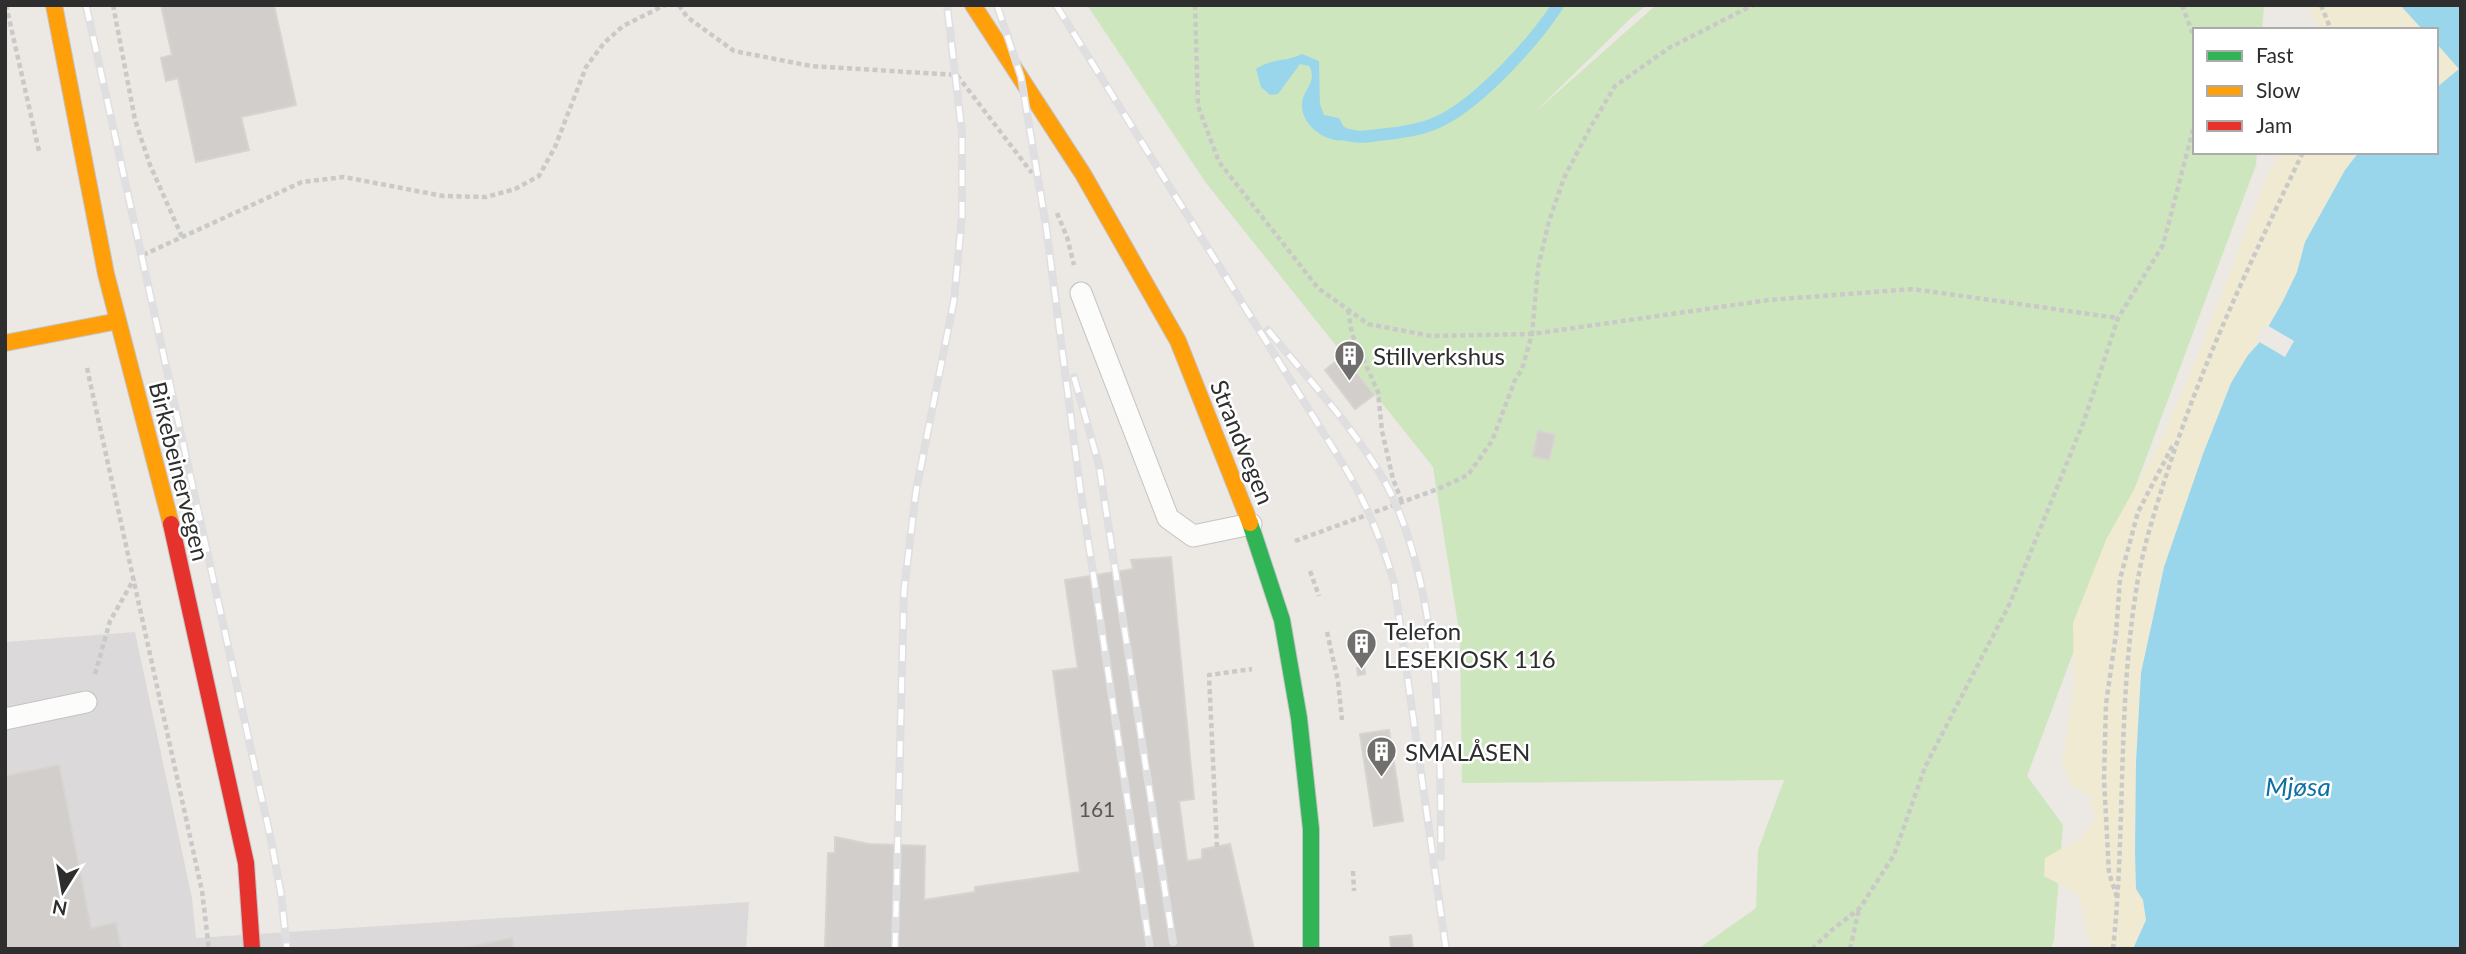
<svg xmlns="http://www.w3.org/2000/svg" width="2466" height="954" font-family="Lato,sans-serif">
<rect width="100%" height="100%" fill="#ece8e4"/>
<path fill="#dcd9db" d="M135,632L192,898L196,938L749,902L746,949H5V642Z"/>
<path fill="#cee6be" d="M1087,5H1647L1632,17L1533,114L1656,5H2264L2262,30H2195V152H2257L2256,165L2027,776L2063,825L2054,939L2051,949H1698L1756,908L1758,850L1784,780L1462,783L1460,637L1433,467L1206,183Z"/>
<g fill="#f0ead3">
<path d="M2307,5H2400L2423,30H2320Z"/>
<path d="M2436,43L2455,61L2459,69L2436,88Z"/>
<path d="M2280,152H2359L2345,170L2305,242L2297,272L2283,301L2259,343L2248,355L2231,383L2203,454L2164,567L2141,673L2136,762L2135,852L2136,888L2143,900L2146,920L2133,949H2092L2078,894L2044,876L2045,858L2081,838L2095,819L2090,796L2074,788L2062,765L2074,686L2073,623L2106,540L2157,448L2197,358L2265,181Z"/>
</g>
<g fill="#99d6ec">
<path d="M2400,5H2461V949H2133L2146,920L2143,900L2136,889L2135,852L2136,762L2141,673L2164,567L2203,454L2231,383L2248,355L2259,343L2283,301L2297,272L2305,242L2345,170L2359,152H2436V88L2459,69L2436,43V30H2423Z"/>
<path d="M1302,54L1319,61L1320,104L1324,115L1339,118L1347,133L1354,138C1334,147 1305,131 1302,108C1300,90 1319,83 1309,66L1300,64L1278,94L1270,95L1261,87L1256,69C1272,58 1286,62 1302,54Z"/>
</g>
<path fill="#ece8e4" d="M2265,324L2294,341L2285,357L2256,340Z"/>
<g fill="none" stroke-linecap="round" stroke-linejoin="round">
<path stroke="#99d6ec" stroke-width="12" d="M1340,132C1357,140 1368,136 1387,134C1406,132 1426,129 1444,119C1482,99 1535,41 1558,5"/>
</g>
<g fill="#d1cecb" stroke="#d7d4d0" stroke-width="2">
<path d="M161,5H274L296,105L241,117L249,150L196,162L178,78L166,81L161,58L172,55Z"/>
<path d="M1343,356L1374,395L1355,409L1325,370Z"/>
<path d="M1538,431L1555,435L1549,460L1533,456Z"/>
<path d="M1171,557L1194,799L1179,801L1187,861L1202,859V850L1204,849L1230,844L1254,949H825L828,853H835V837L869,844L925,846L924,900L975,892V887L1080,872L1053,671L1078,668L1065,580L1133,569L1131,560Z"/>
<path d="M1364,667L1365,674L1358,675L1357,668Z"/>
<path d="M1389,730L1403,821L1374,826L1360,734Z"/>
<path d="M59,765L91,928L116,923L121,949H5V776Z"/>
<path d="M1411,935L1413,949H1391L1390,937Z"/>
<path d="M512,938L514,949H458Z"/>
</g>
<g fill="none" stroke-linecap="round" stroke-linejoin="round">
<defs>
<g id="lane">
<path d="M1081,293L1168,518L1193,536L1251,524"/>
<path d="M5,719L86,702"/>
</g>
<path id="fast" d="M1250,523L1282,620L1299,718L1311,829V949"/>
<g id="slow">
<path d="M54,5L106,274L171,524"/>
<path d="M973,5L1083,174L1178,341L1250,523"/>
<path d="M5,343L118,321"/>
</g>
<path id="jam" d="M171,524L246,863L252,949"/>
</defs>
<use href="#lane" stroke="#c5c4c5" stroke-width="23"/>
<use href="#fast" stroke="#c5c4c5" stroke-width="18"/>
<use href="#slow" stroke="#c5c4c5" stroke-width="18"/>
<use href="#jam" stroke="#c5c4c5" stroke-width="18"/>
<g stroke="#c9c9c8" stroke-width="4.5" stroke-dasharray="5 3.5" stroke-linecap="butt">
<path d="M6,5L39,151"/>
<path d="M113,5L135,120L150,165L183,239"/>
<path d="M679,5L687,17L734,51L811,66L957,75L1032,173"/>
<path d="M1195,5L1198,106L1219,162L1318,288L1368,324L1431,336L1532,334L1769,300L1913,289L2118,318"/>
<path d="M2182,5L2195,40"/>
<path d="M2321,5L2331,30"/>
<path d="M1057,213L1067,237L1074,265"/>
<path d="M143,255L302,182L344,177L443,196L486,197L515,189L539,176L555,147L586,67L604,43L623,26L665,5"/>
<path d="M1348,310L1352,334L1378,392L1382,431L1393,479L1402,502"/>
<path d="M87,368L202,891L209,949"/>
<path d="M1295,541L1438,489L1468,475L1492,441L1515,380L1522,369L1532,334L1538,268L1549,221L1564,178L1590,128L1615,86L1669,48L1753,5"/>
<path d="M1310,571L1319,596"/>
<path d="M1327,632L1338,681L1342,720"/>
<path d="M95,674L110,621L134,579"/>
<path d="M1217,847L1209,675L1252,669"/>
<path d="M1353,871L1354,891"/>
<path d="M2117,897L2109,873L2104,779L2106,704L2116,634L2120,579L2138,512L2174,443"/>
<path d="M1812,949L1833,929L1860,908L1894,855L1925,767L2010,603L2084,421L2118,318L2163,245L2195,122"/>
<path d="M1850,949L1859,909"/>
<path d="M2113,949C2126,828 2117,706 2137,585C2143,547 2155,510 2167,473C2202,362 2253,257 2303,152"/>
</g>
<use href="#lane" stroke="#fcfcfb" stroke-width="21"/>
<use href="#fast" stroke="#30b455" stroke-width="16"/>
<use href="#slow" stroke="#ff9f0a" stroke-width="16"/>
<use href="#jam" stroke="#e5322d" stroke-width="16"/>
<defs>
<g id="rail">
<path d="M86,5L271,840L281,894L287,949"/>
<path d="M997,5L1021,77L1046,226L1080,487L1150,949"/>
<path d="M1056,5L1346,469C1367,505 1382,541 1394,582L1446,949"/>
<path d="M1268,330C1308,379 1354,427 1385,482C1440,584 1441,742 1441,857"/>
<path d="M1074,377L1099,465L1173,942"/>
<path d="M895,949L904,591L916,491L954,300L962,216V133L947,5"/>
</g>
</defs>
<use href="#rail" stroke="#dfdfe1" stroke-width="8"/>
<use href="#rail" stroke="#fff" stroke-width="5" stroke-dasharray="16" stroke-linecap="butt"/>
</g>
<defs>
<symbol id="building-pin" viewBox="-11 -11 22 30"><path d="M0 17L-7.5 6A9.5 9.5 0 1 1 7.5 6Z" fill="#706f6e" stroke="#fff"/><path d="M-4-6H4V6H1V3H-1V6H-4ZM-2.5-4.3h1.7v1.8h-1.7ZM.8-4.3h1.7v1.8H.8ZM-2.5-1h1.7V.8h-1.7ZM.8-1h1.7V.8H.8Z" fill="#fff"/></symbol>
</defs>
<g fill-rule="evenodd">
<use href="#building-pin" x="1332" y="338" width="35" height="47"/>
<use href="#building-pin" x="1344" y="626" width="35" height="47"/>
<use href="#building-pin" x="1364" y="734" width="35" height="47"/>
</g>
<g text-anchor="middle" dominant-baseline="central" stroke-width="5" stroke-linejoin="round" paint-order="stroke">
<g font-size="21" fill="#585857">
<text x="1097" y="808">161</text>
</g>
<g font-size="24" fill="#2e2e2e" stroke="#fff" text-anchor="start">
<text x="1373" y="355">Stillverkshus</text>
<text x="1384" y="630">Telefon<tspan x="1384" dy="28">LESEKIOSK 116</tspan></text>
<text x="1405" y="751">SMALÅSEN</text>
</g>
<g font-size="24" fill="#2e2e2e" stroke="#fff">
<text transform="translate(1243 442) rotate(68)">Strandvegen</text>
<text transform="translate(180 471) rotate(76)">Birkebeinervegen</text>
</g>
<g font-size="26" font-style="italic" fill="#0d6fa3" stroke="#fff">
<text x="2298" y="786">Mjøsa</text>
</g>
</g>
<rect width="2466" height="954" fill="none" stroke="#2e2e2e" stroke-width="14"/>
<rect x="2193" y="28" width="245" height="126" fill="#ffffff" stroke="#ababab" stroke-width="2"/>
<rect x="2207" y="51" width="35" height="10" fill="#30b455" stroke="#ababab" stroke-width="2"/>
<text x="2256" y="63" font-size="21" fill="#2e2e2e">Fast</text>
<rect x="2207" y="86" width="35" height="10" fill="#ff9f0a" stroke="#ababab" stroke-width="2"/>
<text x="2256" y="98" font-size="21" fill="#2e2e2e">Slow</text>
<rect x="2207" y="121" width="35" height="10" fill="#e5322d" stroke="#ababab" stroke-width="2"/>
<text x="2256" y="133" font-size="21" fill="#2e2e2e">Jam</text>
<g transform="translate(63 891) rotate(191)" stroke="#ffffff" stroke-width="5" paint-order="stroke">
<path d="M0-5L12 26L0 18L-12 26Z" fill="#2e2e2e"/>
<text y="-10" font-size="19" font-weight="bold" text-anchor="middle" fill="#2e2e2e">N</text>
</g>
</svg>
